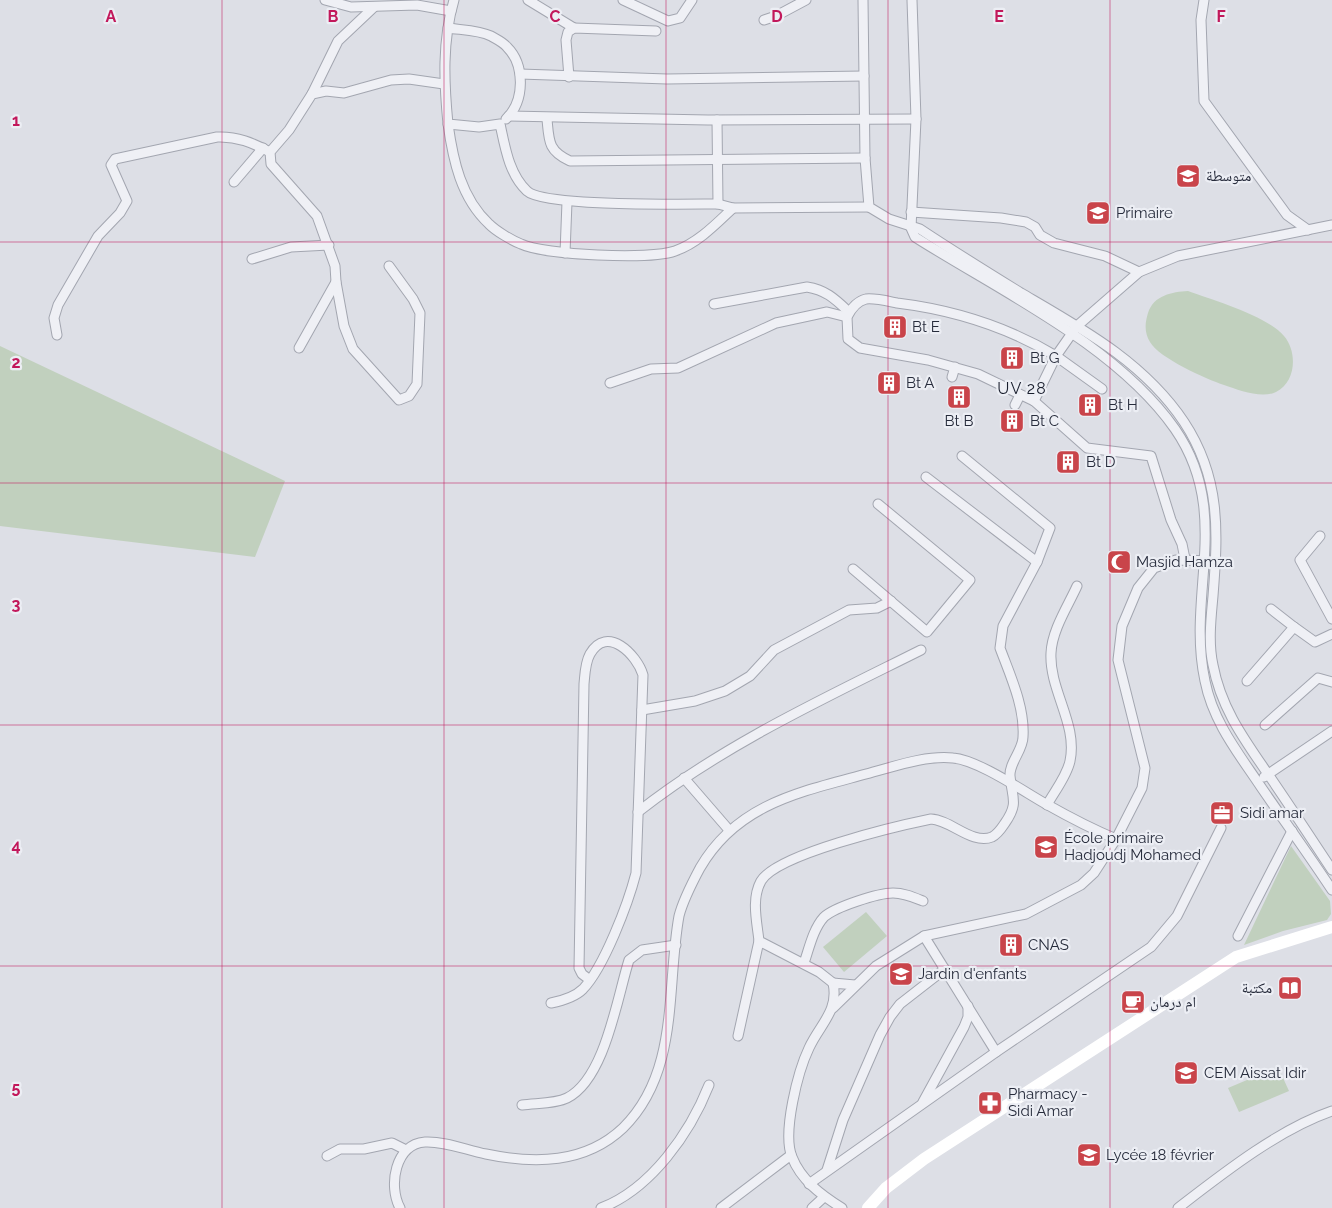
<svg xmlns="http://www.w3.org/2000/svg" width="1332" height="1208" font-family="Raleway,'Noto Naskh Arabic',sans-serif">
<rect width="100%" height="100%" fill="#dddfe6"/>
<g fill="#c1d0be">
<path d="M1188,291C1213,300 1267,316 1284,336C1297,351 1297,381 1276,392C1261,399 1239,390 1224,385C1206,379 1159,358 1150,342C1144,332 1145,323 1148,313C1154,295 1172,292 1188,291Z"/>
<path d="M0,346L285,481L255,557L0,526Z"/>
<path d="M1291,846L1330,901L1331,914L1327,920L1283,931L1244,945Z"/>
<path d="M866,912L887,936L844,972L823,947Z"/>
<path d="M1278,1067L1289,1091L1239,1112L1228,1088Z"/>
</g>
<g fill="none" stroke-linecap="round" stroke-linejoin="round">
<defs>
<g id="street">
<path d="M325,0L351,7L417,5L451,11"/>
<path d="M454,0C442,41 444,83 448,124L479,127L500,124C505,147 509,174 527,191C544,207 687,204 718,204L733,208L869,207"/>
<path d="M528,0L574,28"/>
<path d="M623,0L668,21L680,18L692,0"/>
<path d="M863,0L865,158L869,207L889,219L920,229C953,251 987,272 1021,293C1081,328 1144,362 1184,422C1221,478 1218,532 1213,596C1211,618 1208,643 1213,665C1221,708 1244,739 1268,774C1290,806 1311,838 1332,870"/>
<path d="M912,0L916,119L911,228L915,237C1000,291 1116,345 1175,429C1233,513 1186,594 1205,681C1213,722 1239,754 1261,787C1285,822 1309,855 1332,890"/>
<path d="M1204,0L1201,20L1204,101L1287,215L1308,230"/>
<path d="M764,20L776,16L806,0"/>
<path d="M448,28C461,30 479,30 491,36C496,39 503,42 507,47C525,65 525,101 506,119"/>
<path d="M520,74L667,79L864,76"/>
<path d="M569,77L566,40L568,32L574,28L656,31"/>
<path d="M312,94L338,41L374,7"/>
<path d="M509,116L708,120L916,119"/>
<path d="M547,119C549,141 548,151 570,161L865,158"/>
<path d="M717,120L718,204"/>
<path d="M448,124C453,160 461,198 489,224C496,231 511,240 521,244C544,255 651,260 675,251C698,243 716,224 733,208"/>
<path d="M234,182L263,148"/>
<path d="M911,212L1001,218L1026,222L1035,227L1040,235L1054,243L1105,256L1139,272"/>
<path d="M565,253L567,202"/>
<path d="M252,259L291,247L329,245"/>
<path d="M389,266L413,299L420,313L417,384L409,396L399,400L353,349L344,326L336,282L335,266L317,216L271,164L270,152L289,130L312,94L326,91L344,93L391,80L409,79L444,84"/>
<path d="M714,304L807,287C826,290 835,299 849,312"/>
<path d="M57,335L54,318L58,305L98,236L120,213L127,201L111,165L115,159L217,137C237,136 253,143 270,152"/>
<path d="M299,348L336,282"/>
<path d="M952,377L955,367"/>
<path d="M610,383L651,369L678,368L776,323L827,312L847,317"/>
<path d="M1102,389L1056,356L1034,401L978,374L928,360L860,348L848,339L847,317C851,309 857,301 866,299C875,298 887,301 897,303C954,310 1006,326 1056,356L1077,326L1139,272L1178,256L1332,225"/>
<path d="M1034,401L1087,448L1151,456L1171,520L1182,544L1185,559"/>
<path d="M1015,405L1020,395"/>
<path d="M926,477L1037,562"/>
<path d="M1320,536L1300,560L1332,619"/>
<path d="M853,569L927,632L970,580L878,504"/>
<path d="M1271,609L1294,627"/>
<path d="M1247,681L1294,627L1315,642L1332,634"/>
<path d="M642,710L695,701L725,691L750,676L774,650L849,610L877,608L891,601"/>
<path d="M1265,725L1318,678L1332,682"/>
<path d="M1264,777L1332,731"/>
<path d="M684,778L729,830"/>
<path d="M1047,805C1054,792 1067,776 1070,761C1078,724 1049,690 1051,653C1052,630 1068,606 1077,586"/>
<path d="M638,812C723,745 825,698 921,650"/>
<path d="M924,936L996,1052"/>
<path d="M1238,936L1292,831"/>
<path d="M804,963C809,949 813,929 824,917C835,907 878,893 893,893C904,893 913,897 923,901"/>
<path d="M833,983L819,972L759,941C757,922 751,899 761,881C777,854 897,826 931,819C951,820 972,845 992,837C998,834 1001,829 1005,823C1019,803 1012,798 1010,776C1009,763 1023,750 1023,737C1025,707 1010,675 1000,648L1003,626L1037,562L1050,528L962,456"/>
<path d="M551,1003C561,1001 575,997 583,989C604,967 628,904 636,873L643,675C637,655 607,624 590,654C585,663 585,674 584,684L579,968L582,974L590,980"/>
<path d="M833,1008L876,966L924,936L1026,914L1081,885L1094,873L1116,839"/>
<path d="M738,1036L759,941"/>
<path d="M923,1102L964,1027L968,1017V1006"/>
<path d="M522,1105C536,1103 555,1104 567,1098C605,1079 617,998 629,960L642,950L676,945"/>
<path d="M327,1156L340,1149H364L392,1143L406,1150"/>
<path d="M827,1170L843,1120L880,1035L890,1017L900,1004L945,969"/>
<path d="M809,1184L996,1052L1151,947L1177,916L1221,828"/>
<path d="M400,1208C388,1186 395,1144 425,1142C445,1141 466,1150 486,1154C534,1164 585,1164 623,1128C680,1072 666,987 679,916C683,900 692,883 700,868C737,804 800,792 866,774C893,767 925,755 953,758C978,760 1023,791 1046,804C1069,817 1092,829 1116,839L1142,788L1145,768L1118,660L1122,626L1138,588L1154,568L1176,560L1216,561"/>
<path d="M601,1208C651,1189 690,1133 709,1085"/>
<path d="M721,1208L791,1155"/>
<path d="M812,1208L824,1197"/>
<path d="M842,1208C821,1195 801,1180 792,1157C782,1133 798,1071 809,1048C820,1024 839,1011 833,983L855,985"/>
<path d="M1178,1208C1222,1174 1279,1129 1332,1111"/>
</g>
</defs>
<use href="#street" stroke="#a3a6b0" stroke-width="11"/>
<use href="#street" stroke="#eff0f5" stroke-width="9"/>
<path stroke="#fff" stroke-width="12" d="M868,1208L886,1188L924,1159L1236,957L1332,927"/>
</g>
<path fill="none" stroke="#c2185b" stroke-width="1" stroke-opacity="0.55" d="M222,0V1208M444,0V1208M666,0V1208M888,0V1208M1110,0V1208M0,242H1332M0,483H1332M0,725H1332M0,966H1332"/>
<defs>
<symbol id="school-square" viewBox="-11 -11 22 22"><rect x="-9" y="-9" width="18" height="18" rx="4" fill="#c9444a" stroke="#eceef4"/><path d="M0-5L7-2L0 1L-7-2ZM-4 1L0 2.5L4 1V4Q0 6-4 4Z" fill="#fff"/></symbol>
<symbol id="building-square" viewBox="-11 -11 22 22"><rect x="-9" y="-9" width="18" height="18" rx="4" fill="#c9444a" stroke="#eceef4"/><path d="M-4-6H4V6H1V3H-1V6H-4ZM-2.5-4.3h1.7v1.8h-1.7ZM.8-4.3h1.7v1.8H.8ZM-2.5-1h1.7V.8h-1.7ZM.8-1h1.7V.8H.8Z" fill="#fff"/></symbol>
<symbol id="mosque-square" viewBox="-11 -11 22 22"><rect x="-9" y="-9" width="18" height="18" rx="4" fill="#c9444a" stroke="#eceef4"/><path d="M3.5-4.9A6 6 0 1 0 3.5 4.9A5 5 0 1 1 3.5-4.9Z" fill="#fff"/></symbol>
<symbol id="office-square" viewBox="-11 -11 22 22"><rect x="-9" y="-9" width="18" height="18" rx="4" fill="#c9444a" stroke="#eceef4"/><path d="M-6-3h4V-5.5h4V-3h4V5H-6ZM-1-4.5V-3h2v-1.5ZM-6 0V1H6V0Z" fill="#fff"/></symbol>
<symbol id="library-square" viewBox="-11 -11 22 22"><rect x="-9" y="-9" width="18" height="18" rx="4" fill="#c9444a" stroke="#eceef4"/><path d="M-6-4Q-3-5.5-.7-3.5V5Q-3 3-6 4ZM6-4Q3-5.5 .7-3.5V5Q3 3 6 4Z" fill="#fff"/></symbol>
<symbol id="cafe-square" viewBox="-11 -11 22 22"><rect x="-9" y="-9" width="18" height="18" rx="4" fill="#c9444a" stroke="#eceef4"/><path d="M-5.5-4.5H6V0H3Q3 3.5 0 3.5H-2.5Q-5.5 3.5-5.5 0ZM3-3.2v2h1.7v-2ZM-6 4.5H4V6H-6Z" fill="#fff"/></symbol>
<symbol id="pharmacy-square" viewBox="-11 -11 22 22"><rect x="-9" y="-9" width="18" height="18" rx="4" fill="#c9444a" stroke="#eceef4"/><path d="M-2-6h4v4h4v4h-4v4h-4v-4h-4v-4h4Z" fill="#fff"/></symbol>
</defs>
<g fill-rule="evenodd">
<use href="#school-square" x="1174" y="162" width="28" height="28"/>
<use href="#school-square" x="1084" y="199" width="28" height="28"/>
<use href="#building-square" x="881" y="313" width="28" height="28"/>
<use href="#building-square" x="998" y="344" width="28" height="28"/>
<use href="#building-square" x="875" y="369" width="28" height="28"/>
<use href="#building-square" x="945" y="383" width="28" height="28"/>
<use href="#building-square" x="1076" y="391" width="28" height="28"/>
<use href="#building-square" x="998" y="407" width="28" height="28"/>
<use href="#building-square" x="1054" y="448" width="28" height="28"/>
<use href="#mosque-square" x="1105" y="548" width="28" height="28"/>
<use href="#office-square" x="1208" y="799" width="28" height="28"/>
<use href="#school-square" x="1032" y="833" width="28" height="28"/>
<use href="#building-square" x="997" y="931" width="28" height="28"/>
<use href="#school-square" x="887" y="960" width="28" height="28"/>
<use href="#library-square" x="1276" y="974" width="28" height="28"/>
<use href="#cafe-square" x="1119" y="988" width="28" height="28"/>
<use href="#school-square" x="1172" y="1059" width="28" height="28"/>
<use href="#pharmacy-square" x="976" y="1089" width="28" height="28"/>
<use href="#school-square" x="1075" y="1141" width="28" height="28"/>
</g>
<g text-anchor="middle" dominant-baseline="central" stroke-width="4.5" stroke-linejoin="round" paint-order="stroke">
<g font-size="15" fill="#272c3c" stroke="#eceef4" text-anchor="start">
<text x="1206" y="176">متوسطة</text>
<text x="1116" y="213">Primaire</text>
<text x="912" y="327">Bt E</text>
<text x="1030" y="358">Bt G</text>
<text x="906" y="383">Bt A</text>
<text x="1108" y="405">Bt H</text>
<text x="959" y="421" text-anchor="middle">Bt B</text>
<text x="1030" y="421">Bt C</text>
<text x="1086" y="462">Bt D</text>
<text x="1136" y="562">Masjid Hamza</text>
<text x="1240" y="813">Sidi amar</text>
<text x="1064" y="838">École primaire<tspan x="1064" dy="17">Hadjoudj Mohamed</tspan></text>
<text x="1028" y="945">CNAS</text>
<text x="918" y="974">Jardin d'enfants</text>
<text x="1272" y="988" text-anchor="end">مكتبة</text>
<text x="1150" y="1002">ام درمان</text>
<text x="1204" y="1073">CEM Aissat Idir</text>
<text x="1008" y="1094">Pharmacy -<tspan x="1008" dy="17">Sidi Amar</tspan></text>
<text x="1106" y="1155">Lycée 18 février</text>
</g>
<g font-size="16" letter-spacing="1" fill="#191e2d" stroke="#eceef4">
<text x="1022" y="388">UV 28</text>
</g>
</g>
<g font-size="16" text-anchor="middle" font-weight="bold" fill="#c2185b" stroke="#eceef4" stroke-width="4.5" stroke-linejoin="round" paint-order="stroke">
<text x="111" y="22">A</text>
<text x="333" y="22">B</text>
<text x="555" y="22">C</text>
<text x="777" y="22">D</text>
<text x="999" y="22">E</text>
<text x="1221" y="22">F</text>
<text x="16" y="126">1</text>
<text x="16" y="368">2</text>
<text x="16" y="610">3</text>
<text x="16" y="851">4</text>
<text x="16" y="1093">5</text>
</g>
</svg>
